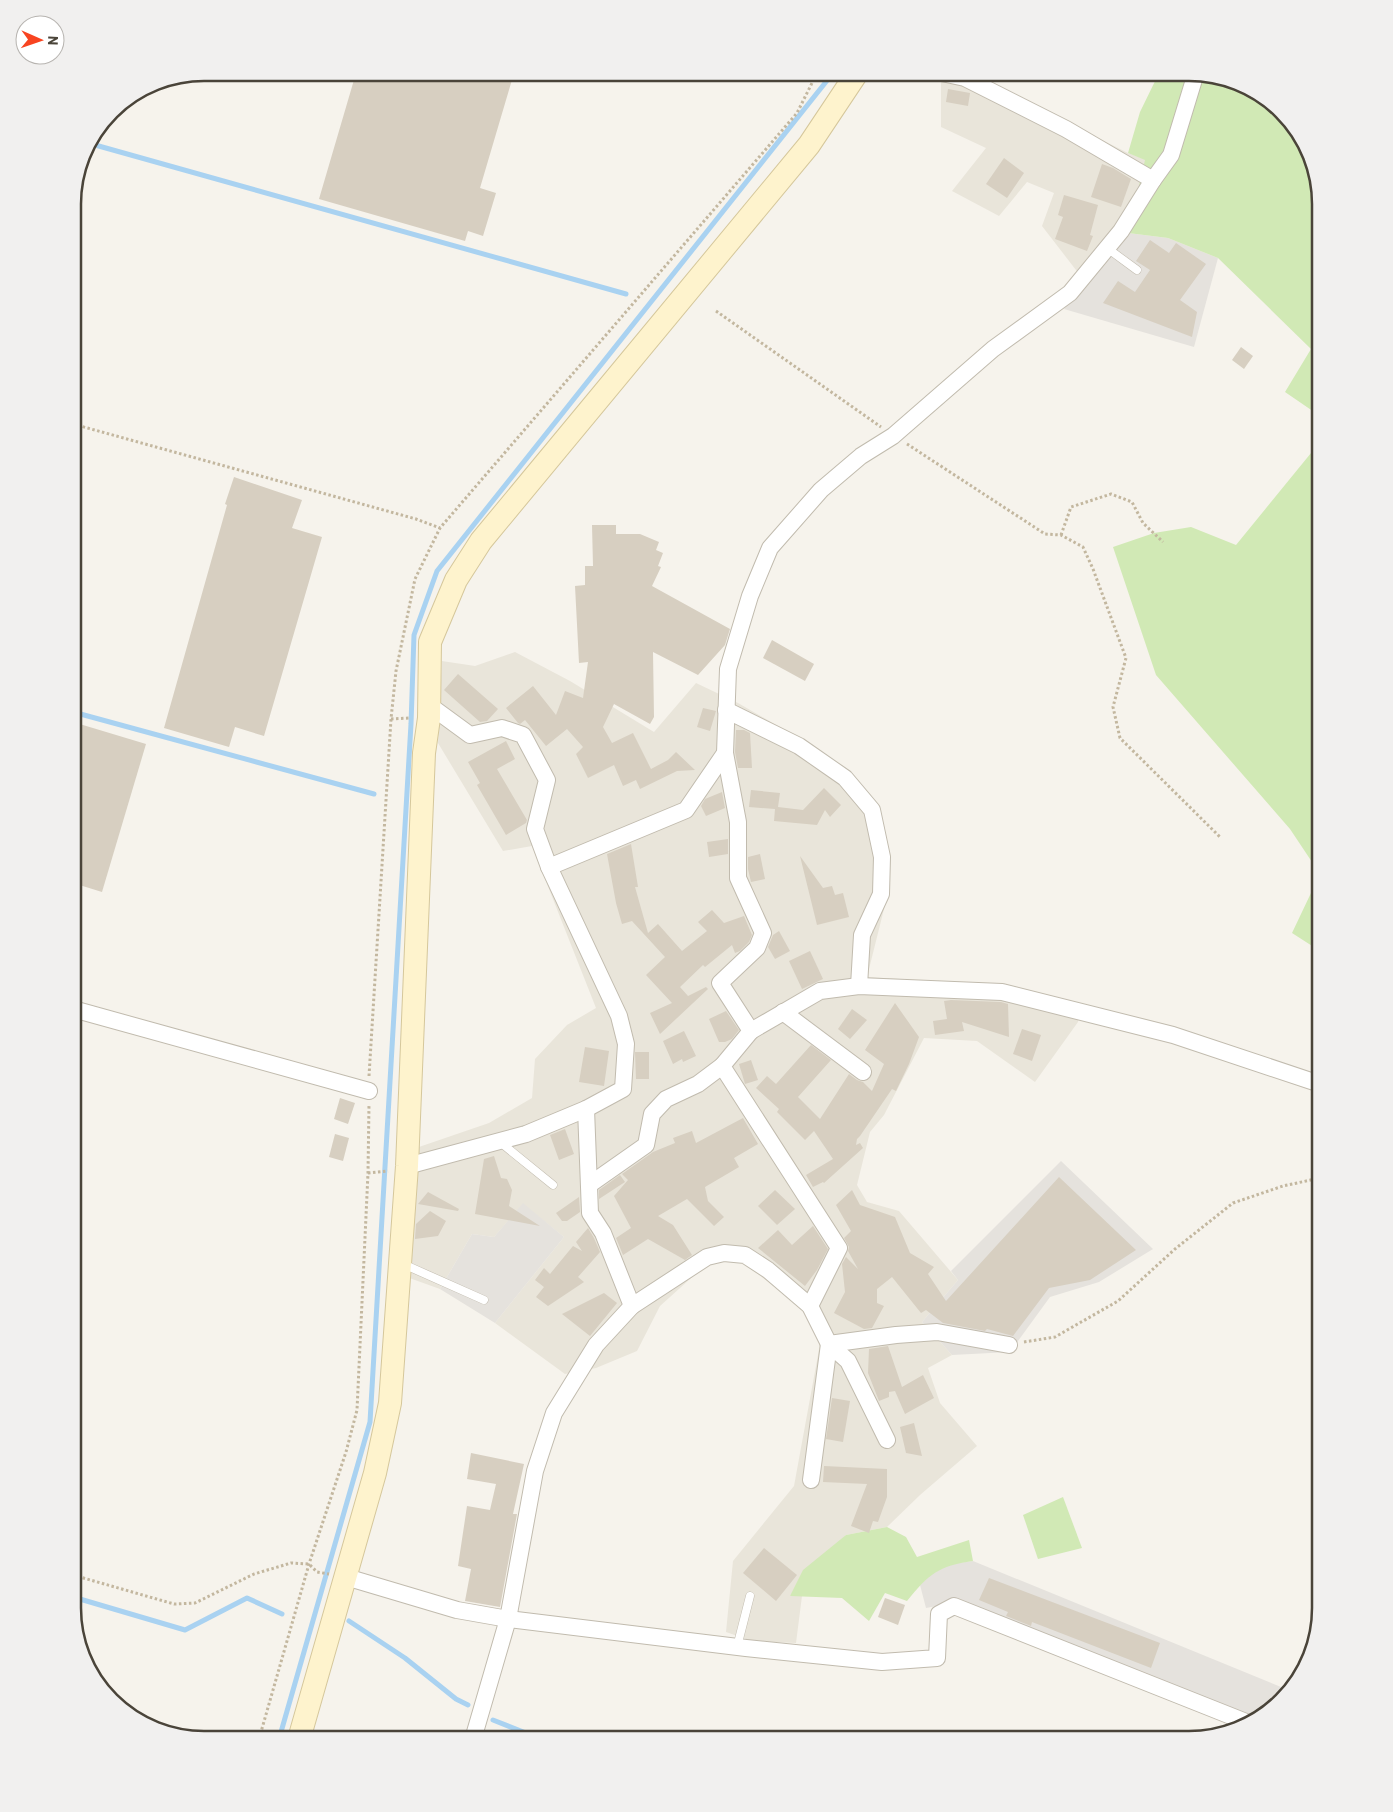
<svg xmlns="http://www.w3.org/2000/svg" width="1393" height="1812" font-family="Barlow,sans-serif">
<rect width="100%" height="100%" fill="#f6f3ec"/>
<g fill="#e9e5da">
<path d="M971,74L1128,153L1145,159V183L1086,283L1042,226L1054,193L1027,182L999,216L952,191L986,148L941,127V78Z"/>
<path d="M515,652L570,681L654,732L696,683L738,703L816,748L877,808L886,864L885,905L867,977L998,985L1080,1004L1078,1022L1035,1082L977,1041L924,1038L884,1115L870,1132L857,1185L867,1202L899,1211L958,1280L922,1322L952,1355L928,1368L940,1403L977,1446L920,1495L887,1527L846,1535L790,1596H802L796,1643L752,1641L726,1632L733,1561L794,1486L820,1344L805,1309L736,1258L710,1261L660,1306L637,1351L596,1368L565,1374L495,1323L564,1237L523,1204L494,1237L472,1234L440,1289L401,1275L416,1148L489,1123L532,1098L535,1059L567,1025L596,1008L532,846L503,851L438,743L442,661L475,666Z"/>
</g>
<g fill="#e5e2dd">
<path d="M1128,233L1168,238L1218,258L1194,347L1064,309Z"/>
<path d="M1061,1161L1153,1249L1099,1282L1050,1297L1010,1352L952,1355L922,1322L958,1280L951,1271Z"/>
<path d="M523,1203L564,1237L495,1323L440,1289L472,1234L494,1237Z"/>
<path d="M973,1561L1281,1687L1273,1705L1262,1717L1255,1719L958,1602L926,1608L920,1585L932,1573L951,1564Z"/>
</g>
<g fill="#d1e9b5">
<path d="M1159,73H1197L1255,90L1298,131L1320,204V416L1285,392L1311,349L1218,258L1168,238L1128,233L1145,160L1128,153L1140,112Z"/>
<path d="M1320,442V951L1292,933L1320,874L1290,829L1156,675L1113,547L1154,533L1191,527L1236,545Z"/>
<path d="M1063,1497L1082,1548L1038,1559L1023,1515Z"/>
<path d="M887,1527L906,1537L917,1557L969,1540L973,1561C938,1566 929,1574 907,1601L885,1593L869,1621L842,1598L790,1596L803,1570L846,1535Z"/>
</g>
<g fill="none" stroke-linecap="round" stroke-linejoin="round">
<g stroke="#a9d2f1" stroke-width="5">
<path d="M88,143L626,294"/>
<path d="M73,712L374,794"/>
<path d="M73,1597L185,1630L247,1598L282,1614"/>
<path d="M349,1621L405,1658L456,1699L468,1705"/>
<path d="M493,1720L541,1739"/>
<path d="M279,1739L370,1422L411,724L414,635L437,571L833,73"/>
</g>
</g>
<g fill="#d7cfc1">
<path d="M356,73H514L480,188L496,193L483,236L468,231L465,241L319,199Z"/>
<path d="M948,89L970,93L968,106L946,102Z"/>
<path d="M1004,158L1024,173L1007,198L986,184Z"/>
<path d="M1102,164L1113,168L1131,179L1121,207L1091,197Z"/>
<path d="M1064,195L1098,205L1090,235L1093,236L1087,251L1055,239L1063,217L1058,215Z"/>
<path d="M1150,240L1169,253L1176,243L1206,264L1180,300L1197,312L1192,337L1103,303L1118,281L1135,292L1150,270L1136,261Z"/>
<path d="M1241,347L1253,356L1244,369L1232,360Z"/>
<path d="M234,477L302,500L292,528L322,537L264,736L235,727L229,747L164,728L227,505L225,504Z"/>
<path d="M592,525H616V534H640L659,542L656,550L663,553L658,566L661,567L652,586L730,629L725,645L698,675L653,652L654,717L650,724L614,704L603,727L612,743L633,733L651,769L668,760L676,752L695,770L677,771L640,789L636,780L623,786L614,765L588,778L576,754L583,747L567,729L546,746L525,720L520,724L518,723L506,708L533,686L556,715L565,691L583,698L588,662L579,663L575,586L585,585V566H593Z"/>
<path d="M772,640L814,664L805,681L763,658Z"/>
<path d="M458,674L498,709L487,721L480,722L444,690Z"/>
<path d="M703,708L716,711L710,731L697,727Z"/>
<path d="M73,722L146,744L102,892L73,883Z"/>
<path d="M736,730H744L750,733L752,768H738L735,752Z"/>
<path d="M506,741L515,759L497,769L527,820L526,823L506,835L477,785L480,783L468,762Z"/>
<path d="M824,788L841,805L830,817L825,810L817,825L774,821L775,809L749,807L751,790L780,793L778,807L803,810Z"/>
<path d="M722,792L725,808L706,816L701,806L705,799Z"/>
<path d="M728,839V854L709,857L707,842Z"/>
<path d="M631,844L638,887H635L648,933L658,924L682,951L707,931L698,922L712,910L724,923L744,916L752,935L749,942L740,951L735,953L732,945L705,967L703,965L680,987L688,996L706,987L708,989L660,1034L650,1013L672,1003L646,975L665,957L632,921L622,924L616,903L607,854Z"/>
<path d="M760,854L765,879L751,882L748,869V857Z"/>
<path d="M800,856L823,888L832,886L835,895L843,893L849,917L817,925Z"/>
<path d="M779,931L790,951L775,959L768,947L773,935Z"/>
<path d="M810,951L823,979L802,989L789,961Z"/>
<path d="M951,1000L1001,1002L1008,1004L1009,1037L962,1022L964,1031L935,1035L933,1021L947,1019L944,1001Z"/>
<path d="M895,1003L919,1037L909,1064L896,1091L892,1089L860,1136L857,1139L856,1145L860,1143L863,1148L824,1183L823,1182L813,1187L806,1175L833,1159L814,1131L805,1140L777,1112L779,1109L756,1088L767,1076L776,1084L811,1045L831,1060L798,1097L820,1119L849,1074L857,1080L863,1082L872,1091L884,1064L865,1050Z"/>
<path d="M852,1009L867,1020L850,1039L838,1029Z"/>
<path d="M726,1011L739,1030L732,1039L725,1042H719L709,1019Z"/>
<path d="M1022,1029L1041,1035L1032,1061L1013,1054Z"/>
<path d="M684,1031L696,1056L683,1062L682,1059L673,1064L663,1041Z"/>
<path d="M585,1047L609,1051L604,1086L579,1082Z"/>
<path d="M635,1052H649V1079H636Z"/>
<path d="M751,1060L758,1080L745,1084L739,1064Z"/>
<path d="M340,1098L355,1103L348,1124L334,1119Z"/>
<path d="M743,1118L758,1144L734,1158L739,1167L705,1187L708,1201L724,1217L714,1226L687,1199L658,1216L673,1225L692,1255L685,1260L648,1239L623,1255L616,1238L631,1228L614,1196L628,1180L622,1174L653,1152L675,1143L673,1138L692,1131L696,1143Z"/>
<path d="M565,1129L574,1154L559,1160L550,1135Z"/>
<path d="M335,1134L349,1138L343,1161L329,1157Z"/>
<path d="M494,1156L501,1178L507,1179L512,1190L509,1206L540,1226L475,1214L484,1159Z"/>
<path d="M620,1175L625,1182L599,1199V1190Z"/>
<path d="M1059,1177L1136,1250L1090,1280L1049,1288L1013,1336L987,1329L985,1331L943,1323L926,1310L921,1313L892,1277L877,1289V1303L884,1306L872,1328L864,1329L834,1313L845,1292L842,1264L846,1257L858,1269L848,1251L849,1247L844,1238L851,1231L836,1205L852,1190L860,1205L895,1217L910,1253L934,1267L928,1274L946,1301Z"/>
<path d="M775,1190L795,1209L777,1225L758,1206Z"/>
<path d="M428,1192L459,1209L458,1211L418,1204Z"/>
<path d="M579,1197L580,1212L567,1221H562L556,1213Z"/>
<path d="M430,1211L446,1221L438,1236L415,1239L416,1224Z"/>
<path d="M813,1226L828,1249L817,1270L805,1286L758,1248L778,1230L792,1245Z"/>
<path d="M588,1228L594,1238L600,1252L578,1277L584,1282L548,1306L536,1297L544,1287L535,1280L544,1268L550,1274L573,1246L582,1251L576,1242Z"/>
<path d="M604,1293L617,1303L590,1336L562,1314Z"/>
<path d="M888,1346L902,1387L923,1375L934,1398L905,1414L895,1391L889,1392V1397L879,1401L868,1373L869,1349Z"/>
<path d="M832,1398L850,1401L843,1442L826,1439Z"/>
<path d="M914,1423L922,1456L906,1453L900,1427Z"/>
<path d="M471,1453L524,1464L513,1514H517L500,1607L465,1601L471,1569L458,1566L467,1506L490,1510L496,1484L467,1479Z"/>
<path d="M824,1466L887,1469V1497L878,1522L873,1521L869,1533L851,1526L867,1484L823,1482Z"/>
<path d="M764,1548L797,1575L776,1601L743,1573Z"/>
<path d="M989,1578L1160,1643L1151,1668L1032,1622L1031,1626L1006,1616L1008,1612L979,1600Z"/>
<path d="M885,1598L905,1605L898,1625L878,1617Z"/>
</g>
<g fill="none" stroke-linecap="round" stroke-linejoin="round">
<defs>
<g id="lane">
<path d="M1107,248L1137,270"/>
<path d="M500,1142L553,1185"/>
<path d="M403,1264L484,1300"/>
<path d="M737,1647L750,1596"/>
</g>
<g id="street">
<path d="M1153,180L1171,155L1196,73"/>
<path d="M726,710L799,746L845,778L872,810L882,857L881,894L862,935L859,986"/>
<path d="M725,753L738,822V878L763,933L757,948L720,983L751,1031L722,1066L839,1248L810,1306"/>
<path d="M549,867L686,810L725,753L728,669L750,596L770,548L821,490L861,456L893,436L993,349L1070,293L1121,231L1153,180L1066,129L965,78L942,73"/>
<path d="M73,1009L369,1091"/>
<path d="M783,1012L863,1072"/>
<path d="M751,1031L820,991L859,986L1002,992L1173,1035L1320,1084"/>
<path d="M407,1166L526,1134L586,1109L623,1089L626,1044L619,1016L549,867L535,829L547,780L523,735L502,728L470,735L429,705"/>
<path d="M589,1185L646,1145L652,1114L666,1099L698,1084L722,1066"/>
<path d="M632,1306L707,1257L724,1253L745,1255L768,1270L810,1306L829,1344L848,1361L887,1440"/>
<path d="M811,1480L829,1344L896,1335L937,1332L1009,1345"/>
<path d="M346,1577L457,1610L508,1619L746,1648L882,1662L937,1658L939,1614L954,1606L1246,1722"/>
<path d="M473,1739L508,1619L535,1471L554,1413L596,1345L632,1306L603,1233L590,1213L586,1109"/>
</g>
<path id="secondary" d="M299,1739L375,1473L390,1403L407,1166L424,753L429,718L430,642L456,580L481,541L809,145L857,73"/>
</defs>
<use href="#lane" stroke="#c1bbae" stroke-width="9"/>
<use href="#street" stroke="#c1bbae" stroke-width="18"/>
<use href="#secondary" stroke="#d5c79b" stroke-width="24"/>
<g stroke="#c3b79f" stroke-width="3" stroke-dasharray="2.5 2.5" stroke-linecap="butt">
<path d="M716,311L881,427"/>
<path d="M73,424L416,519L440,528"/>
<path d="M907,444L1045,534L1061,535L1083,547L1093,569L1126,658L1113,707L1120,738L1221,838"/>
<path d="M1061,535L1071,507L1111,494L1132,502L1143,523L1163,542"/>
<path d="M391,719L410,718"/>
<path d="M369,1076L391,719L396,671L415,579L440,528L797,113L817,73"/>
<path d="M368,1173L388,1171"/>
<path d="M1024,1342L1055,1337L1118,1301L1175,1249L1233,1203L1283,1186L1320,1178"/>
<path d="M73,1575L174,1604L195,1603L254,1574L291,1563L309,1564L317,1572L329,1574"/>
<path d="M259,1739L309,1564L346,1452L357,1410L368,1173L369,1105"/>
</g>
<use href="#lane" stroke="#fff" stroke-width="8"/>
<use href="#street" stroke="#fff" stroke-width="16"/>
<use href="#secondary" stroke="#fef3cd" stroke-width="22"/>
</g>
<path d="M0 0H1393V1812H0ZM204 81H1189A123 123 0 0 1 1312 204V1608A123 123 0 0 1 1189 1731H204A123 123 0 0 1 81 1608V204A123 123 0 0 1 204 81Z" fill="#f1f0ef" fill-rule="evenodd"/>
<path fill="none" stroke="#4a4439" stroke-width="2.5" d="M204 81H1189A123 123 0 0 1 1312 204V1608A123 123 0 0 1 1189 1731H204A123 123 0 0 1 81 1608V204A123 123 0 0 1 204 81Z"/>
<g transform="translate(40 40) rotate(92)"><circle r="24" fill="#ffffff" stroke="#b7b4b0"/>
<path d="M0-4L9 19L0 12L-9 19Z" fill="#f84420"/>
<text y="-8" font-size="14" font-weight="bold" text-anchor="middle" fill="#4a4439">N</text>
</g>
</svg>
